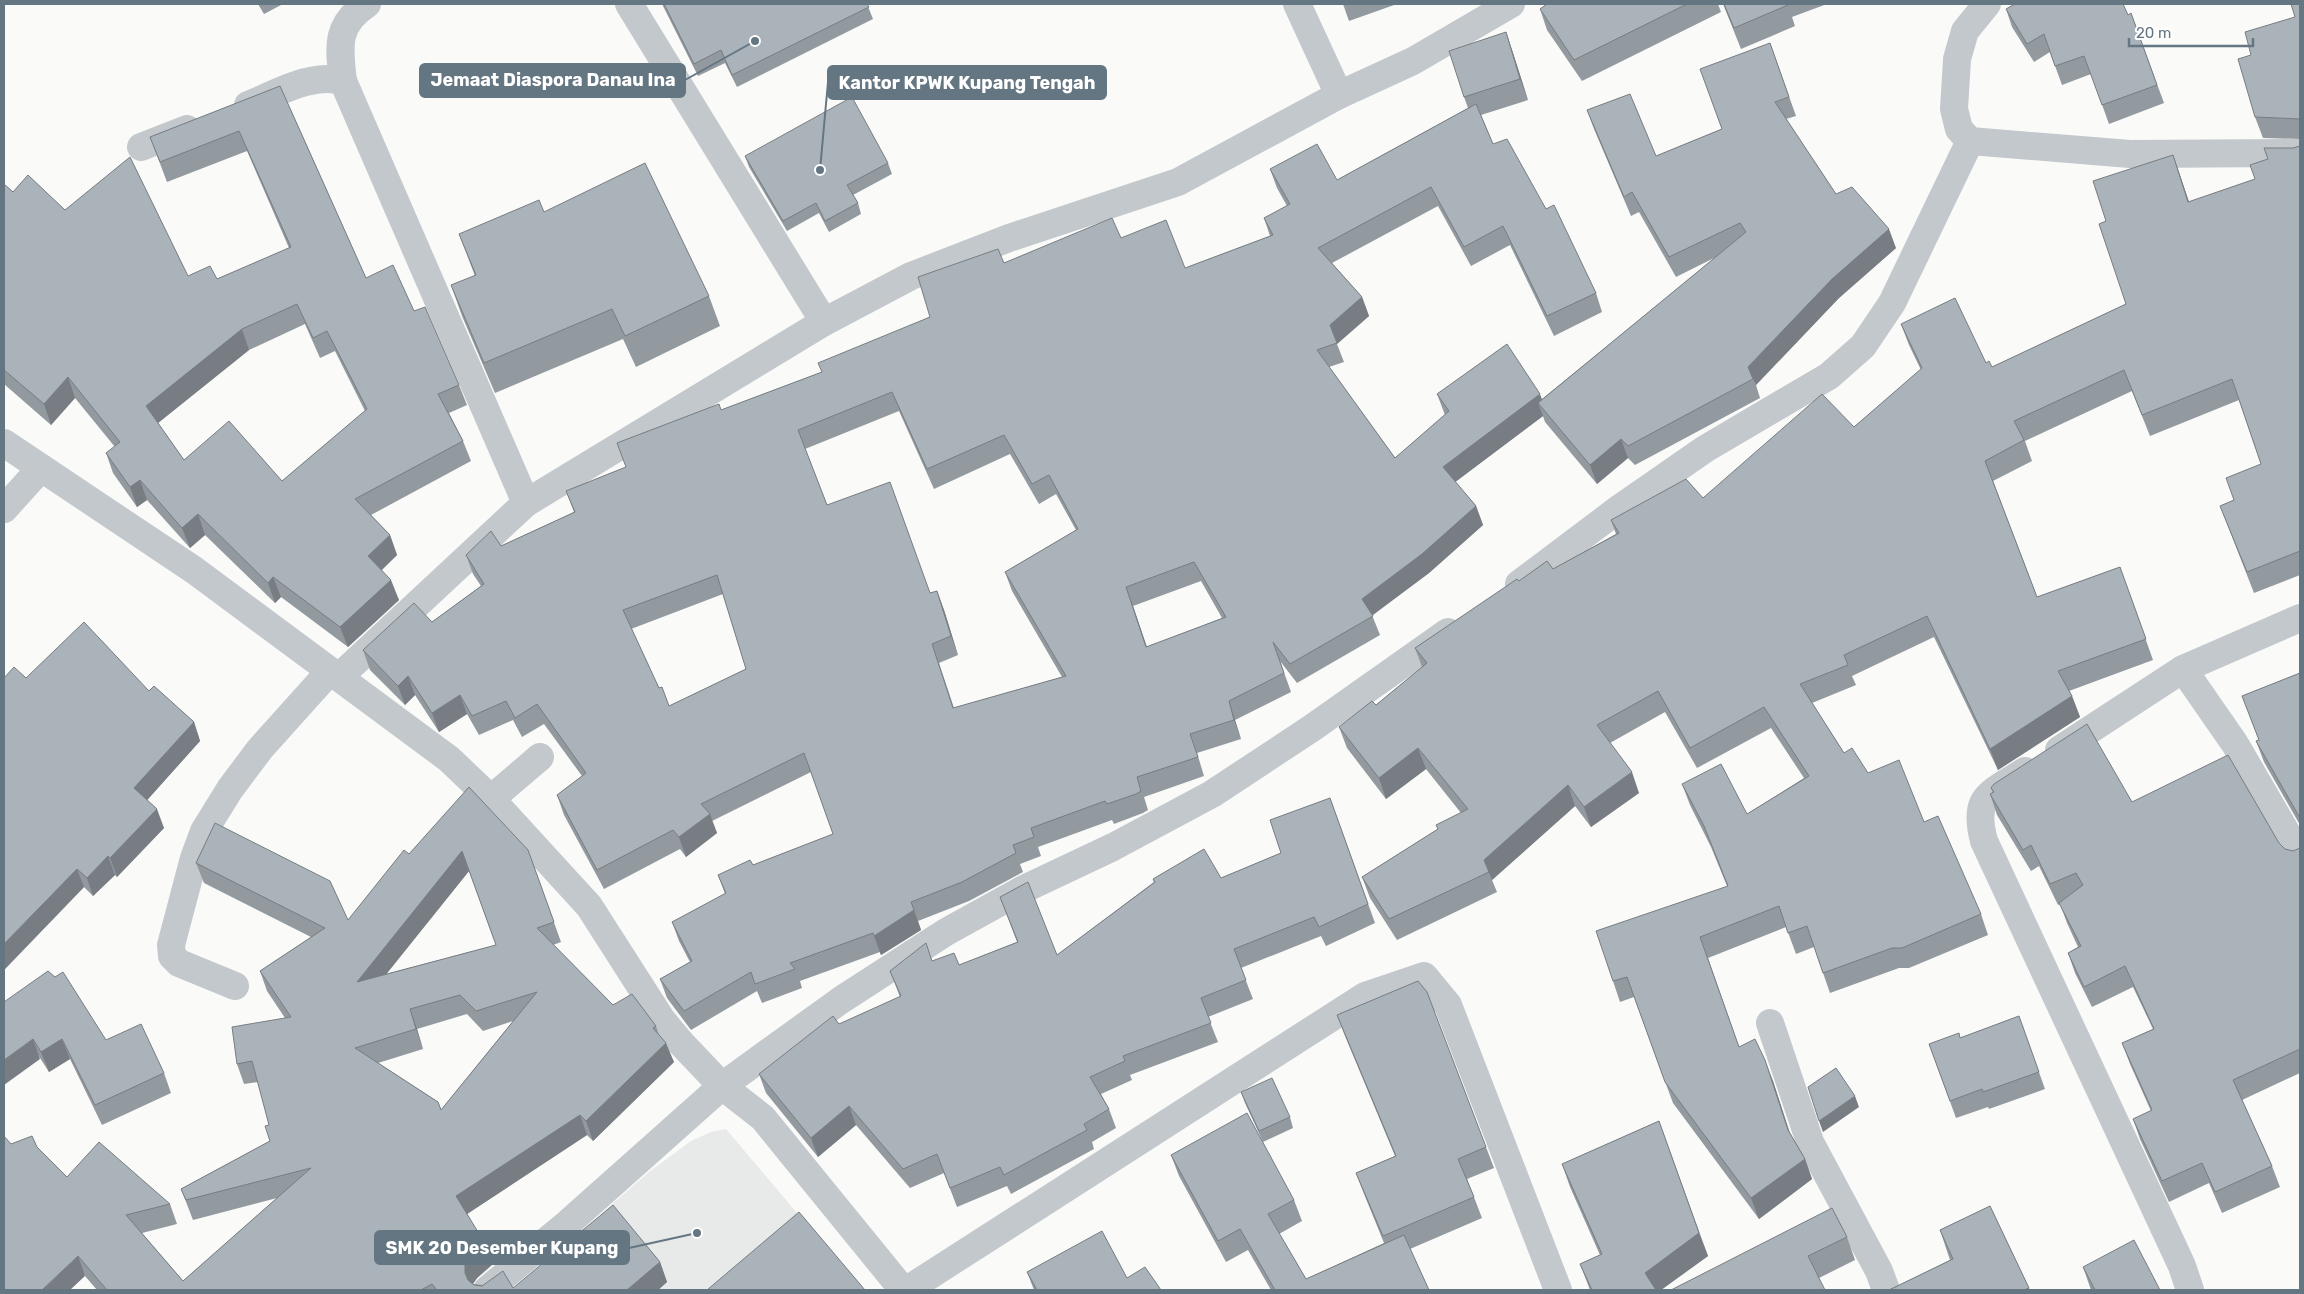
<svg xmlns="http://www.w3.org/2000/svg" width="2304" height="1294" font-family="Rubik,sans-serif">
<rect width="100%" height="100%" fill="#fafaf8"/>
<path fill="#e8e9e9" d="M726,1129L862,1290H514L649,1172L691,1141L711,1132Z"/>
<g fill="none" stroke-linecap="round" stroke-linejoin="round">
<g stroke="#c3c8cc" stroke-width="28">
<path d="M629,4L824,322"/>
<path d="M1297,4L1339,95"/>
<path d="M1987,4L1965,31L1957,59L1954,109L1959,129L1970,141L2130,154L2300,153"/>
<path d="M343,81C339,47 335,25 367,4"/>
<path d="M248,105C276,94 312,72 343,81L526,503L339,677"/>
<path d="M141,147L187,129"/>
<path d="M4,443L194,570L449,759L491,799L540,757"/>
<path d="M526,503L824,322L911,276L1009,238L1178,182L1339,95L1413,61L1511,4"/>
<path d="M4,509L41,468"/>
<path d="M1519,584L1620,508L1705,449L1829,376L1863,346L1892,303L1970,141"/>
<path d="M2183,669L2235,744L2300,856"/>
<path d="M2059,750L2183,669L2300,618"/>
<path d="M2025,771C1990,794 1972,795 1984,841L2182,1266L2190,1290"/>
<path d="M491,799L589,906L662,1020L681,1043L722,1086L763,1118L903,1290"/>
<path d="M235,986L179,963L172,956L171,945L194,858L204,831L230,789L260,749L330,671"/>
<path d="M1770,1023L1810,1142L1879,1271L1886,1290"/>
<path d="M487,1290L567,1224L722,1086L841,1000L946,932L1022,890L1113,847L1212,794L1312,728L1448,632"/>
<path d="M907,1290L1365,996L1424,976L1448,1005L1558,1290"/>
</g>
</g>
<g fill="#929a9f" fill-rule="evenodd">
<path d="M258,4H283L264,14Z"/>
<path d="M662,4H867L873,19L737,87L725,63L698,76Z"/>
<path d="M1343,4H1397L1349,21Z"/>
<path d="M1547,4H1718L1721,12L1582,81L1547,30L1540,9Z"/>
<path d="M1723,4H1827L1792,17L1795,26L1741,49Z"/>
<path d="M2300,4V139L2263,138L2255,117L2251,55L2295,17Z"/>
<path d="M2006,9L2128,15L2131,13L2164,103L2109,124L2091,74L2062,85L2050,52L2034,62L2012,27Z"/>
<path d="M1506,32L1513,53L1528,100L1481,115L1493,144L1546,209L1596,293L1602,312L1554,336L1510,245L1471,266L1438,206L1332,263L1362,297L1369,316L1337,344L1344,362L1329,367L1395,458L1445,415L1437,394L1542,399L1716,257L1676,277L1639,212L1631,216L1594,129L1587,110L1656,156L1722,129L1770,43L1796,116L1786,119L1836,194L1896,248L1839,298L1756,385L1760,398L1635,465L1628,458L1597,484L1545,422L1543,416L1455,482L1476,506L1483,525L1429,573L1372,615L1380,635L1297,683L1280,661L1291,692L1235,720L1241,739L1197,753L1204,776L1144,797L1148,810L1143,813L1114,824L1112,820L1038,847L1041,856L1020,864L1023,872L969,901L918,921L921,930L881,955L880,952L800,981L802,988L762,1003L757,991L691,1030L667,998L660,979L690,962L679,941L672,922L725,894L718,875L753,865L833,834L811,772L712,821L717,833L686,857L680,849L604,889L564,815L557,795L582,776L544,724L522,737L513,720L479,735L467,714L439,732L415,695L405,705L370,670L363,650L432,622L481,586L473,574L466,555L501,546L574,512L566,491L626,467L721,410L822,372L930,317L1004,263L1121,238L1185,268L1270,236L1264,218L1287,206L1277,188L1270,169L1337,180L1468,108L1464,97ZM899,411L934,489L1010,454L1039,504L1056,494L1076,530L1005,572L1012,591L1062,677L954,708L939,663L958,655L944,610L937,591L930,593L827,505L805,449ZM1201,581L1222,618L1147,647L1133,606ZM723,594L746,669L669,706L659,688L631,629Z"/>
<path d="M280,86L366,278L414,311L459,385L467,405L449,413L463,441L471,461L371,515L390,535L397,555L382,570L399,600L348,647L281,597L275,603L205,535L190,548L147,500L137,507L113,473L106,453L115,447L75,398L51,425L4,384V184L13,192L65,210L188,276L217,279L289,248L247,151L167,182L150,137ZM305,324L320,358L335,351L365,411L282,481L184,460L158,423L249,350Z"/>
<path d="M2300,146V575L2254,593L2220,506L2234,500L2261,464L2239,400L2150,436L2132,391L2025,441L2032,461L1993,481L2037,597L2120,567L2153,660L2069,691L2072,696L2080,717L1998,770L1934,637L1852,676L1856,685L1812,703L1844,753L1924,822L1981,914L1988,935L1909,968H1899L1830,993L1814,947L1796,954L1786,927L1708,958L1739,1047L1773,1081L1790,1133L1805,1159L1812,1179L1759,1219L1673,1103L1634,997L1620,1002L1613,981L1727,886L1711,847L1690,805L1682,784L1747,814L1804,778L1771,728L1697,768L1665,712L1610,743L1639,793L1591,827L1575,806L1492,880L1497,892L1397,940L1370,898L1362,877L1438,829L1436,825L1461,813L1426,769L1386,799L1347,748L1339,727L1376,705L1422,667L1415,648L1519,581L1553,569L1616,534L1611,520L1703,498L1854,427L1921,370L1909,345L1901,324L1986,363L1992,367L2126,304L2106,221L2173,155L2189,202L2255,179L2268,159L2293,148Z"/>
<path d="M745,156L888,163L892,174L853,195L858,203L861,214L829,232L819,213L787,231L749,167Z"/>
<path d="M544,212L709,296L720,326L636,367L623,339L495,393L462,316L451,285L475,276L459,234Z"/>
<path d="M2300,673V825L2264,762L2256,741L2259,740L2242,696Z"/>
<path d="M26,678L149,691L194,722L200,741L147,800L164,828L117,877L115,875L93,896L84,887L4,970Z"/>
<path d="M1991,788L2132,802L2279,843L2285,849L2293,851L2300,848V1073L2242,1100L2272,1166L2280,1187L2222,1213L2209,1183L2169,1202L2140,1139L2133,1119L2151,1111L2130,1064L2122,1043L2153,1029L2133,987L2092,1007L2075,973L2068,953L2078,947L2067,923L2060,904L2058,905L2039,866L2031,871L1997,815L1990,794L1993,793Z"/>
<path d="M1330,798L1375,923L1326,946L1321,936L1241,968L1253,999L1208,1017L1218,1042L1130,1075L1132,1080L1101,1094L1109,1109L1116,1128L1092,1142L1094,1149L1011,1194L1007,1186L957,1207L944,1173L910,1188L856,1125L818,1157L766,1093L759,1074L839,1024L900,997L890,971L932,961L959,965L1017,942L1000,897L1057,955L1154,882L1153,879L1221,878L1281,853Z"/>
<path d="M528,850L561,942L553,945L613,1005L656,1026L659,1035L674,1062L593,1141L587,1135L467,1214L493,1264L477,1278L473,1284L513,1288L660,1262L667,1282L658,1290H97L85,1276L11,1144L37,1147L67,1177L170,1204L177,1224L142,1233L183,1281L277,1198L193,1220L181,1189L270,1141L269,1125L258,1082L244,1084L237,1064L285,1018L267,991L260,971L311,937L204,883L196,863L348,920L409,854ZM469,871L496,945L386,974ZM467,1014L483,1031L513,1021L441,1110L438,1102L378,1063L423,1049L417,1029Z"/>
<path d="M4,1002L106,1040L164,1073L171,1093L102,1125L70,1059L49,1072Z"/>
<path d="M1337,1015L1486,1147L1494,1168L1467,1179L1482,1218L1410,1249L1429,1290H1271L1248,1250L1226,1262L1179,1176L1171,1155L1294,1200L1302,1221L1279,1234L1306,1279L1384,1243L1364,1194L1356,1173L1395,1156L1345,1036Z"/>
<path d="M2019,1016L2045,1089L1989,1109L1988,1107L1956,1118L1929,1044L1960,1038Z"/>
<path d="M1241,1092L1290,1117L1293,1128L1263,1142L1245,1103Z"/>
<path d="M1659,1121L1708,1256L1661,1290H1590L1580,1264L1600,1255L1570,1187L1562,1164Z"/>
<path d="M1990,1206L2030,1290H1889L1950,1260L1940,1230Z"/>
<path d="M1847,1237L1855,1260L1819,1278L1671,1290Z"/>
<path d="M2083,1267L2160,1290H2091Z"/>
<path d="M1027,1272L1127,1278L1161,1290H1034Z"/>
</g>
<g fill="#777d82">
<path d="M1506,32L1513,53L1528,100L1520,79Z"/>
<path d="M2173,155L2180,175L2196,223L2188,202Z"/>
<path d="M1889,229L1896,248L1839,298L1756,385L1748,367L1832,279Z"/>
<path d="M1362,297L1369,316L1337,344L1330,325Z"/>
<path d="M242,329L249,350L153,427L146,406Z"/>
<path d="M68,377L75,398L51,425L44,404Z"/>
<path d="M1540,394L1547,413L1538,403L1543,416L1450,486L1443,467Z"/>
<path d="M1621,439L1628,458L1597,484L1590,465Z"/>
<path d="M140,480L147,500L137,507L130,487Z"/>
<path d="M1476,506L1483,525L1429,573L1369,618L1362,599Z"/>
<path d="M198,514L205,535L190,548L182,528Z"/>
<path d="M390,535L397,555L375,576L368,556Z"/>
<path d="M273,577L281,597L275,603L268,583Z"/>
<path d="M391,580L399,600L348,647L340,627Z"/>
<path d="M1126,587L1133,606L1153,666L1146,647Z"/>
<path d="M937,591L944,610L958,655L951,636Z"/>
<path d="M408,676L415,695L405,705L398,686Z"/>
<path d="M460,695L467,714L439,732L432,713Z"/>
<path d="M2072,696L2080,717L1998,770L1990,749Z"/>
<path d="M1229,701L1241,739L1234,720Z"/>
<path d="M194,722L200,741L141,807L134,788Z"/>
<path d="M1418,748L1426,769L1386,799L1379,778Z"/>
<path d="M1632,772L1639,793L1591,827L1584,807Z"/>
<path d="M1568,785L1575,806L1492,880L1484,860Z"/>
<path d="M157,809L164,828L117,877L110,858Z"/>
<path d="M710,814L717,833L686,857L679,837Z"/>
<path d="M462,851L469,871L364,1002L357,982Z"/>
<path d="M108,856L115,875L93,896L87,878Z"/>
<path d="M77,869L84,887L4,970V944Z"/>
<path d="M914,910L921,930L881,955L874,936Z"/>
<path d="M410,1009L417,1029L423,1049L416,1029Z"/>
<path d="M33,1039L40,1059L4,1085V1060Z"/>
<path d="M62,1039L70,1059L49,1072L41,1052Z"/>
<path d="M666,1043L674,1062L593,1141L586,1121Z"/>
<path d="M1765,1060L1773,1081L1795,1150L1788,1130Z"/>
<path d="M1855,1096L1859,1107L1823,1132L1819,1121Z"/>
<path d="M849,1106L856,1125L818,1157L811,1138Z"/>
<path d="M580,1115L587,1135L464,1216L456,1196Z"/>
<path d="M1805,1159L1812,1179L1759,1219L1751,1198Z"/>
<path d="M1699,1233L1708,1256L1661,1290H1652L1645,1273Z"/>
<path d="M486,1245L493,1264L477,1278L472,1285V1290L465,1273V1265L470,1259Z"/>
<path d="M78,1256L85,1276L70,1290H42Z"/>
<path d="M660,1262L667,1282L658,1290H627Z"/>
</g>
<g fill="#aab3b9" stroke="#777d82" fill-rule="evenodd">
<path d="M664,4H867L869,7L732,75L721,50L694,64Z"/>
<path d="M1547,4H1687L1574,60L1540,9Z"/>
<path d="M1724,4H1787L1788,5L1734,28Z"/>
<path d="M2015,4H2123L2128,15L2131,13L2157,85L2102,105L2084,56L2055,66L2044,34L2027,44L2006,9Z"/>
<path d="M2291,4H2300V119L2255,117L2238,59L2251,55L2245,32L2295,17Z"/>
<path d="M1506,32L1520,79L1464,97L1449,51Z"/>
<path d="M1770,43L1789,97L1775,102L1836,194L1852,187L1889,229L1832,279L1748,367L1753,379L1628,446L1621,439L1590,465L1538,403L1746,232L1740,223L1669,257L1632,192L1624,197L1587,110L1630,94L1656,156L1722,129L1700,69Z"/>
<path d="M280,86L366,278L393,265L414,311L425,307L459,385L438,394L463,441L355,499L390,535L368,556L391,580L340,627L273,577L268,583L198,514L182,528L140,480L130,487L106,453L120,442L68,377L44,404L4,370V184L13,192L28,175L65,210L130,157L188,276L210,266L217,279L291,247L239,131L160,162L150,137ZM297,304L313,338L327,331L367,409L282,481L229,421L184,460L146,406L242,329Z"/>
<path d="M852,97L888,163L847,185L858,203L825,221L816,203L783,221L745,156Z"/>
<path d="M1476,104L1493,144L1507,139L1546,209L1554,205L1596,293L1547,316L1503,226L1464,247L1431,187L1318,248L1362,297L1330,325L1337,343L1317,350L1395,458L1449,411L1437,394L1507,344L1540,394L1443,467L1476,506L1422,554L1362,599L1373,616L1290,664L1273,642L1284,673L1229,701L1234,720L1190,734L1198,757L1137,777L1141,791L1136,794L1107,804L1105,801L1031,828L1034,837L1013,845L1016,853L962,882L911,902L914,910L874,936L873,933L790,963L795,969L755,984L751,972L684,1011L660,979L692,961L672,922L726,893L718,875L750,860L753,865L833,834L804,753L701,804L710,814L679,837L673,830L597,870L557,795L586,773L537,704L515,718L506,701L472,716L460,695L432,713L408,676L398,686L363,650L414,603L432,622L484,584L466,555L491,531L501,546L575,512L566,491L626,467L617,443L719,404L721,410L822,372L818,363L930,317L918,277L998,249L1004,263L1112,218L1121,238L1166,220L1185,268L1273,235L1264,218L1290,204L1270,169L1317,144L1337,180ZM892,392L927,469L1004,435L1032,484L1049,475L1078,529L1005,572L1066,676L953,708L932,644L951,636L937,591L930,593L890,482L827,505L798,430ZM1194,562L1226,617L1146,647L1126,587ZM717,575L746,669L669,706L662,687L659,688L623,610Z"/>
<path d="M2300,146V551L2247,572L2220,506L2234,500L2226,478L2261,464L2232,379L2142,415L2124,370L2014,421L2024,440L1985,461L2037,597L2120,567L2146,639L2058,671L2072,696L1990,749L1927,616L1844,655L1848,665L1800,684L1844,753L1852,748L1868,773L1899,760L1924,822L1938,816L1981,914L1902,948H1892L1823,973L1807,926L1788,933L1779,906L1700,937L1739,1047L1755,1039L1765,1060L1788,1130L1805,1159L1751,1198L1665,1082L1627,977L1613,981L1596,931L1728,886L1704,826L1682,784L1721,764L1747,814L1809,776L1764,707L1690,748L1658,691L1597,725L1632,772L1584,807L1568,785L1484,860L1489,872L1389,919L1362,877L1438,829L1436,825L1468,809L1418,748L1379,778L1339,727L1372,701L1376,705L1427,663L1415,648L1517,579L1519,581L1547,561L1553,569L1619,533L1611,520L1686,479L1703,498L1822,394L1854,427L1922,368L1901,324L1955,298L1986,363L1989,361L1992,367L2126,304L2099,224L2106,221L2093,181L2173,155L2188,202L2255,179L2250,165L2268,159L2264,148H2293Z"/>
<path d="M645,163L709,296L625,336L612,309L484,363L451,285L476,275L459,234L539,200L544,212Z"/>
<path d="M84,622L149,691L154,686L194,722L134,788L157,809L110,858L108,856L87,878L77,869L4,944V678L14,667L26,678Z"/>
<path d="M2300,673V818L2256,741L2259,740L2242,696Z"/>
<path d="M2087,724L2132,802L2228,755L2279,843L2285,849L2293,851L2300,848V1049L2233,1080L2272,1166L2215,1192L2202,1163L2162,1181L2133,1119L2152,1110L2122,1043L2154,1029L2125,966L2084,987L2068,953L2081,946L2059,903L2083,885L2076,873L2050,884L2031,845L2023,850L1990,794L1994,792L1991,788L1994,784Z"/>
<path d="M469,787L528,850L554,922L537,928L613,1005L632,994L656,1026L653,1028L666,1043L586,1121L580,1115L456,1196L486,1245L470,1259L465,1265V1273L468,1280L474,1285L482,1286L503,1271L513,1288L613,1205L660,1262L627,1290H437L432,1284L421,1290H107L78,1256L42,1290H4V1136L11,1144L32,1136L37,1147L67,1177L99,1142L170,1204L126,1215L183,1281L311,1168L186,1200L181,1189L270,1141L265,1126L269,1125L252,1061L237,1064L232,1027L291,1017L260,971L325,928L196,863L215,823L330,881L348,920L404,850L409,854ZM462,851L496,945L357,982ZM537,992L441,1110L438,1102L355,1048L416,1029L410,1009L460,995L476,1011Z"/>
<path d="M1330,798L1368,904L1319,927L1314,917L1234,949L1246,980L1201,998L1211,1023L1123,1056L1125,1061L1090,1077L1109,1109L1084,1124L1087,1130L1004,1175L1000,1167L950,1188L937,1154L903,1169L849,1106L811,1138L759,1074L833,1016L839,1024L901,996L890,971L926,943L932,961L954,953L959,965L1018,942L1000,897L1028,882L1057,955L1155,882L1153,879L1204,849L1221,878L1281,853L1270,820Z"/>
<path d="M48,971L55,977L63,972L106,1040L141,1024L164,1073L95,1105L62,1039L41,1052L33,1039L4,1060V1002Z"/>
<path d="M1418,981L1427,992L1486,1147L1458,1159L1474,1197L1383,1236L1356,1173L1396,1156L1337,1015Z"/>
<path d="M2019,1016L2039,1072L1983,1092L1982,1089L1950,1101L1929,1044L1959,1033L1960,1038Z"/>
<path d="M1836,1068L1855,1096L1819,1121L1808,1087Z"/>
<path d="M1272,1078L1290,1117L1259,1131L1241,1092Z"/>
<path d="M1247,1113L1294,1200L1268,1214L1306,1279L1404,1235L1429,1290H1275L1240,1229L1218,1241L1171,1155Z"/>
<path d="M1659,1121L1699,1233L1645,1273L1656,1290H1592L1580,1264L1602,1254L1562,1164Z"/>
<path d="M1990,1206L2029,1288L2024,1290H1889L1953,1259L1940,1230Z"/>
<path d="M1832,1208L1847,1237L1808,1256L1825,1290H1671Z"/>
<path d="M799,1212L865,1290H707Z"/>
<path d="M1102,1231L1127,1278L1145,1267L1161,1290H1037L1027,1272Z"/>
<path d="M2134,1240L2160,1290H2095L2083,1267Z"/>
</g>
<path fill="none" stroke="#657683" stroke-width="2" d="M755 41L685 80M820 170L828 82M697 1233L629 1248"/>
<g fill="#657683" stroke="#fff" stroke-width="2">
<circle cx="755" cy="41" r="5"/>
<circle cx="820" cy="170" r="5"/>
<circle cx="697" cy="1233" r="5"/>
</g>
<g fill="#657683" stroke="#657683" stroke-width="2">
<rect x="420" y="64" width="265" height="33" rx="5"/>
<rect x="828" y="66" width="278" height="33" rx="5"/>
<rect x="375" y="1231" width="254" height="33" rx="5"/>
</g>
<g font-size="18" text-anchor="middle" font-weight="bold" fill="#fff">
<text x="553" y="86">Jemaat Diaspora Danau Ina</text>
<text x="967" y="89">Kantor KPWK Kupang Tengah</text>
<text x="502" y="1254">SMK 20 Desember Kupang</text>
</g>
<rect width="2304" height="1294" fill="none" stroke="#657683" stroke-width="10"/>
<path d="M2129 38v8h124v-8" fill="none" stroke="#657683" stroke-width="2.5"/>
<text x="2136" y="38" font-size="15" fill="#657683" stroke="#ffffff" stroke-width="4" paint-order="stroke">20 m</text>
</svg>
